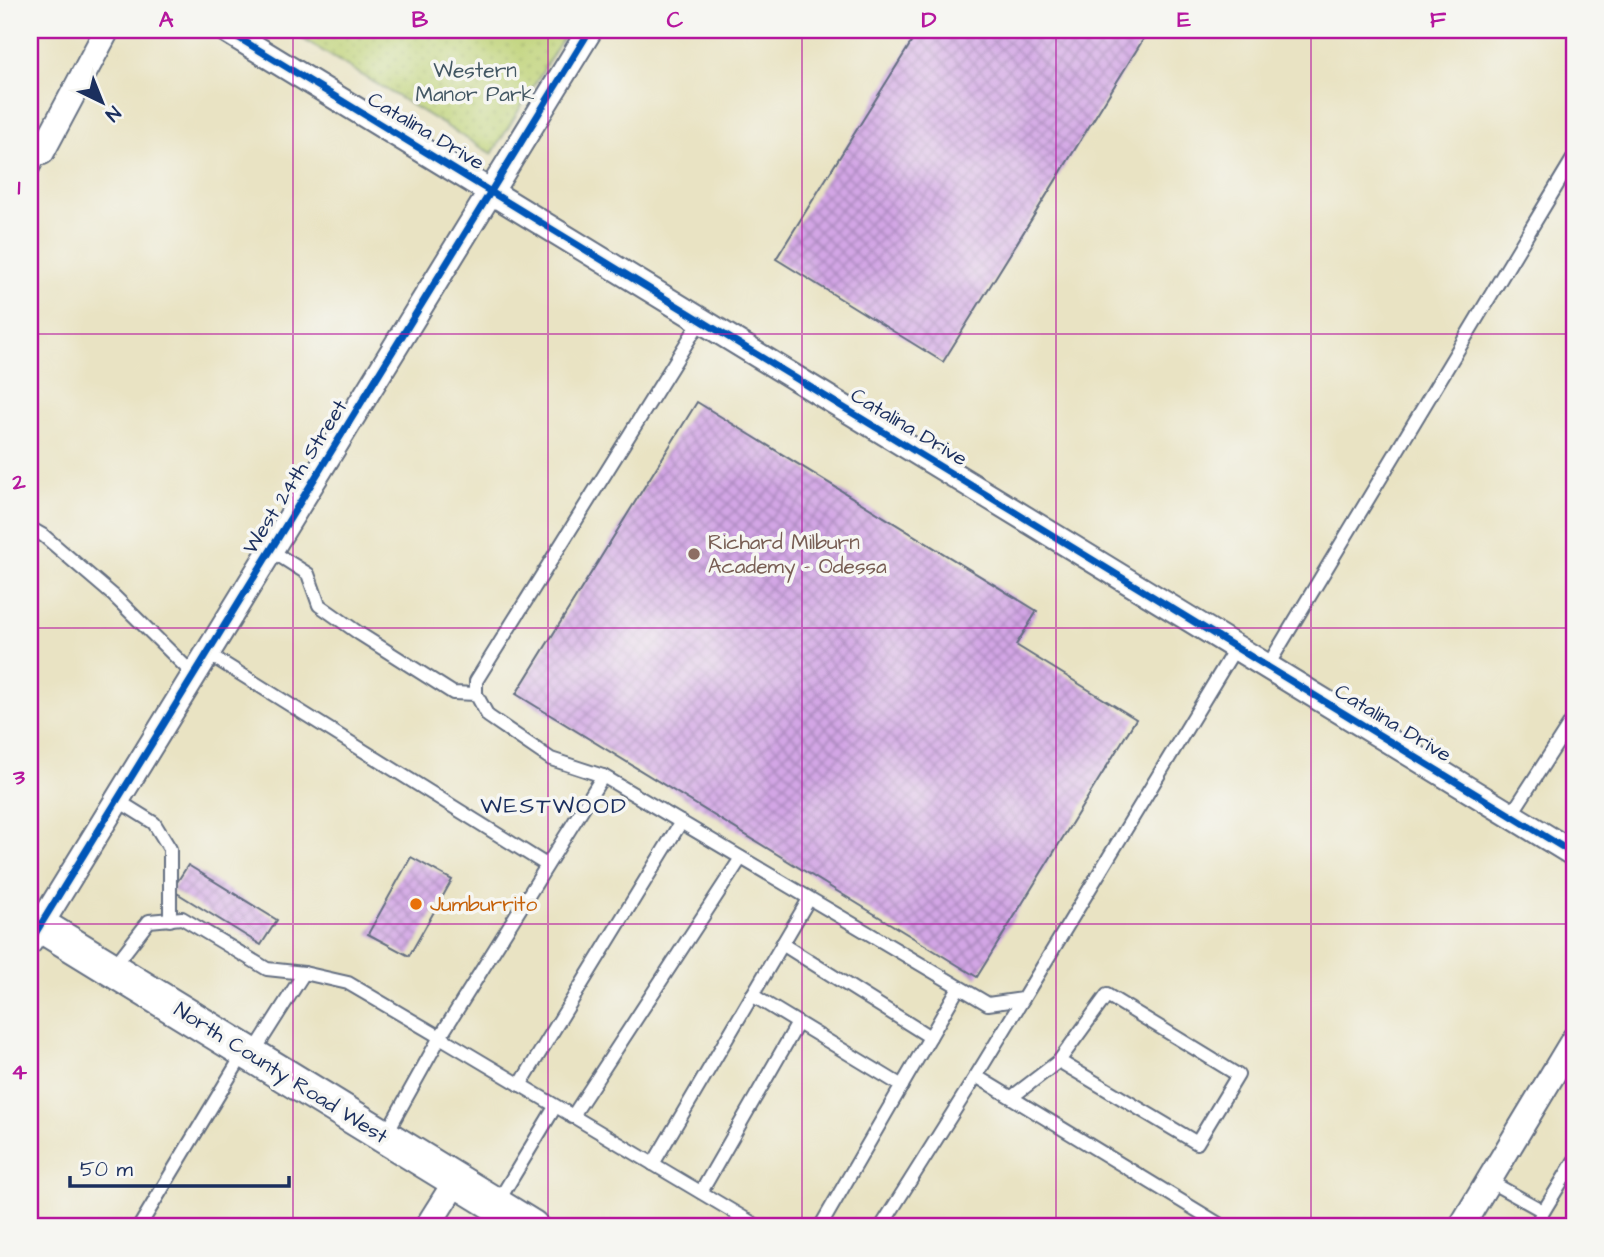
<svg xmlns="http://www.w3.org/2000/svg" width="1604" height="1257" font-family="'Architects Daughter',sans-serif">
<defs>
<pattern id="grass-dots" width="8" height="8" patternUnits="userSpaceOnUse" patternTransform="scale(1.75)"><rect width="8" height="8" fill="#bed275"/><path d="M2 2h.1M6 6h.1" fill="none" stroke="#a3b568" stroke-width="1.8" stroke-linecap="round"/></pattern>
<pattern id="building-cross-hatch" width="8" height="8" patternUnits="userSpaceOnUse" patternTransform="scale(1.75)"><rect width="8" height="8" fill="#d3a6e5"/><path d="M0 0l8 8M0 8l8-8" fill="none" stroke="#aa88bd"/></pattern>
</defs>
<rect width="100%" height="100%" fill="#f6f6f2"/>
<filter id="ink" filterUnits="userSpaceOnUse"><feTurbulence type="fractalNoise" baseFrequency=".0143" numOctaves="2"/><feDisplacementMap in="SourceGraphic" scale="14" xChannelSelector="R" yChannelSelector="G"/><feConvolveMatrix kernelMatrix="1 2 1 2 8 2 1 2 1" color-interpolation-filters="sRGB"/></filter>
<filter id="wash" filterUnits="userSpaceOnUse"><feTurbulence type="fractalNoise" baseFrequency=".00686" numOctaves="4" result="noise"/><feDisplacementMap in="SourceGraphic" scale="28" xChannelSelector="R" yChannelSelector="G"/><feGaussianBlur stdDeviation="1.57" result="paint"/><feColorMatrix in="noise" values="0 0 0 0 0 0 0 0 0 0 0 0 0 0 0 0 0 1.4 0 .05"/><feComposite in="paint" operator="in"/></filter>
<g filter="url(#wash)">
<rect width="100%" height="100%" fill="#e9e3c3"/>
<path fill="url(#grass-dots)" stroke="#6c806a" stroke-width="2" d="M288,30H568L492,154Z"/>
<g id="blocks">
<g fill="url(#building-cross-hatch)">
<path d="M919,30H1149L943,362L776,259Z"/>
<path d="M697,402L1037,611L1016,645L1136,719L977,977L516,694Z"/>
<path d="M411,857L452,880L409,956L368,934Z"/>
<path d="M188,865L277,920L261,945L172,890Z"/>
</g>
</g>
</g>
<g filter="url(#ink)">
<use href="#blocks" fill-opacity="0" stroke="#636e81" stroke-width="2"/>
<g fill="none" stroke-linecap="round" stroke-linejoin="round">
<defs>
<g id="service">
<path d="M30,145L42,152L30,174"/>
<path d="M701,320L476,681V694L488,716L551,759L603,776L988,1004L1023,999L1236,647"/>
<path d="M30,528L44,536L114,596L194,675"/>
<path d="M270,550L308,574L319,605L360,634L453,693L476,694"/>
<path d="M207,653L545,864"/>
<path d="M1267,667L1574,157"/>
<path d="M603,776L440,1037L759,1227"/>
<path d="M117,800L154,823L170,849V920"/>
<path d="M1511,815L1574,717"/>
<path d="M782,944L930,1037"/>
<path d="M112,969L149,921L182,918L267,969L304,973L348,983L440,1037L386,1134"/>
<path d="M752,995L902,1086"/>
<path d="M252,1055L304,973"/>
<path d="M976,1076L1023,999"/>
<path d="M520,1085L681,822"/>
<path d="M1012,1097L1059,1061L1197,1143L1238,1075L1107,995L1059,1061"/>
<path d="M572,1117L741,858"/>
<path d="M653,1164L809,899"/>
<path d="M1489,1181L1543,1211"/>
<path d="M701,1192L798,1023"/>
<path d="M496,1205L555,1107"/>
<path d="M139,1227L245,1051"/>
<path d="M820,1227L959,987"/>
<path d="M881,1227L976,1076L1224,1227"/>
<path d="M1534,1227L1574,1161"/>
</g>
<g id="minor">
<path d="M226,30L1574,854"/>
<path d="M42,152L107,30"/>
<path d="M30,942L590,30"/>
<path d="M427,1227L456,1181"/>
<path d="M1461,1227L1574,1039"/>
</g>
<path id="secondary" d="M30,919L532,1227"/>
</defs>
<use href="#service" stroke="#636e81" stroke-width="16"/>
<use href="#minor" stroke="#636e81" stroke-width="28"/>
<use href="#secondary" stroke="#636e81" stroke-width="37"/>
<use href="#service" stroke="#fff" stroke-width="12"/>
<use href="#minor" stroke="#fff" stroke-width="24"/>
<use href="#secondary" stroke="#fff" stroke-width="33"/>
<defs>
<g id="cycleway">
<path d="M226,30L1574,854"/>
<path d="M30,942L590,30"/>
</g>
</defs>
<use href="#cycleway" stroke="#f6f6f2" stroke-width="11"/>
<use href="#cycleway" stroke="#0057b8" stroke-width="7"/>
</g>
</g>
<path fill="none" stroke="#b5179e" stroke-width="2" stroke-opacity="0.55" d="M293,30V1227M548,30V1227M802,30V1227M1056,30V1227M1311,30V1227M30,334H1574M30,628H1574M30,924H1574"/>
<circle fill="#8d6e63" stroke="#f6f6f2" stroke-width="2.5" cx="694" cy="554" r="7"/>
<circle fill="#e8710a" stroke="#f6f6f2" stroke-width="2.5" cx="416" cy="904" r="7"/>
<g text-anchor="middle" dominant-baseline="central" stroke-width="7" stroke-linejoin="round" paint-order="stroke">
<g font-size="21" fill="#445864" stroke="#f6f6f2">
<text x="475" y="70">Western<tspan x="475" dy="24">Manor Park</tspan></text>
</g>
<g font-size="21" fill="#1b2f5e" stroke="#f6f6f2">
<text transform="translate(426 131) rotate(31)">Catalina Drive</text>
<text transform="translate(909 427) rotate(31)">Catalina Drive</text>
<text transform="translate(295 477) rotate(-58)">West 24th Street</text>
<text transform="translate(1393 723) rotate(31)">Catalina Drive</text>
<text transform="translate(281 1073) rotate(32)">North County Road West</text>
</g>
<g font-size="21" fill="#785e54" stroke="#f6f6f2" text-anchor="start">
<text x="708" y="542">Richard Milburn<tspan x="708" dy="24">Academy - Odessa</tspan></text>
</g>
<g font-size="21" fill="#c56008" stroke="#f6f6f2" text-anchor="start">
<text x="430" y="904">Jumburrito</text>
</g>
<g font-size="23" letter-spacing="2" fill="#1b2f5e" stroke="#f6f6f2">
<text x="554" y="806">WESTWOOD</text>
</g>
</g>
<rect width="1604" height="1257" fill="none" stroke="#f6f6f2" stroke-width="77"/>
<g transform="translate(102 102) rotate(137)" stroke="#f6f6f2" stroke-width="5" paint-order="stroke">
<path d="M0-5L12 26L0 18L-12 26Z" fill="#1b2f5e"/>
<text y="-10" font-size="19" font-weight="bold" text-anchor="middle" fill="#1b2f5e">N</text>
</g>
<path d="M70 1176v10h219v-10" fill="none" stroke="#1b2f5e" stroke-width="3.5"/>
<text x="80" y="1176" font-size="21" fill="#1b2f5e" stroke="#f6f6f2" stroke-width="5" paint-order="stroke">50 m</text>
<rect x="38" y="38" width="1528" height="1180" fill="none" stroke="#b5179e" stroke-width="2.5"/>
<g font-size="23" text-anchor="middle" font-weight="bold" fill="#b5179e">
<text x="166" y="27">A</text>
<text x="420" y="27">B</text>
<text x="675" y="27">C</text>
<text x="929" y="27">D</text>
<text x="1184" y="27">E</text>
<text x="1438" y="27">F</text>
<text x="19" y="194">1</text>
<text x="19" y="489">2</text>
<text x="19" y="784">3</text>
<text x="19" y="1079">4</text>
</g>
</svg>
